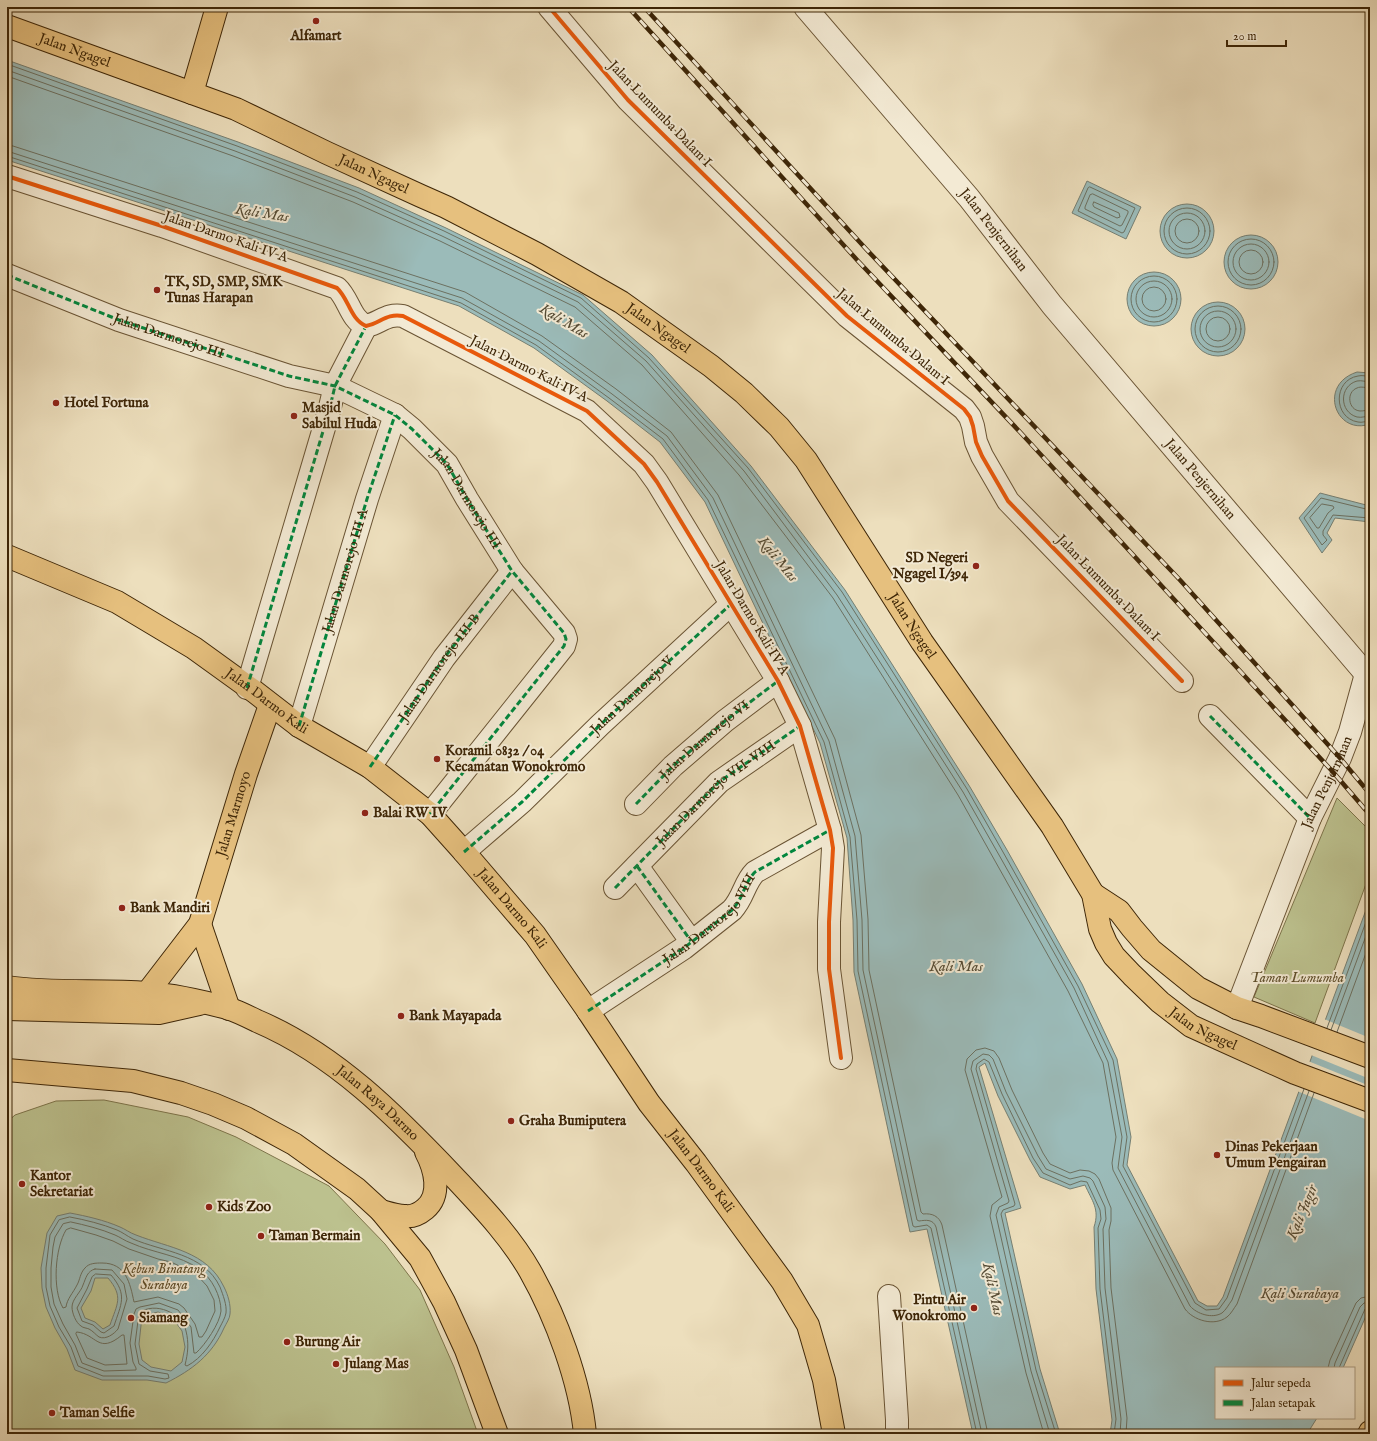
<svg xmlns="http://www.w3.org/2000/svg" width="1377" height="1441" font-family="'IM FELL English',serif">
<rect width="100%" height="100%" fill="#eddfbd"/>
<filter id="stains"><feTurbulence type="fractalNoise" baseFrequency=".005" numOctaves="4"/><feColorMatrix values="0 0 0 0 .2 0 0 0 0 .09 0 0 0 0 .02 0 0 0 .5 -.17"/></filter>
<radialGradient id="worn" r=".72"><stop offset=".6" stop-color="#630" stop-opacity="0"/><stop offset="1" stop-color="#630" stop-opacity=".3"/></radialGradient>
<g fill="#bcc18e" stroke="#7d744a">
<path d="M1337,798L1370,831V873L1315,1023L1254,997Z"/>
<path d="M104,1100L188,1117L236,1137L329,1186L385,1244L420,1290L454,1367L478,1434H7V1122L15,1115L56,1101Z"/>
</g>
<g fill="#9bbbb9" stroke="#767f72" fill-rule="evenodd">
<path d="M7,60L238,142L359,188L446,228L583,295L652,355L751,466L845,590L970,787L1007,850L1082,984L1117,1059L1131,1137L1127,1165L1198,1301L1207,1306H1217L1223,1297L1370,899V1307L1343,1368H1216V1418H1317L1307,1434H1110L1112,1420L1096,1289L1094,1227C1100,1209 1092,1201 1085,1185L1070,1189L1040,1177L1030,1160L998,1096L985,1063L979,1067L1021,1208L1005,1213L1040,1369L1060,1434H973L927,1229L910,1232L854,972L853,920L847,838L820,743L705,502L660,442L607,401L534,348L459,306L7,160Z"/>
<path d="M1087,181L1141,207L1126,239L1072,213Z"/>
<circle cx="1187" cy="231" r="27"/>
<circle cx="1251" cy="262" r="27"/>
<circle cx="1154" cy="299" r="27"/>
<circle cx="1218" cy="329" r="27"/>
<path d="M1357,372L1370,373V424C1336,436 1317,385 1357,372Z"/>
<path d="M1320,493L1370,506V522L1335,518L1327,533L1332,540L1322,553L1299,518Z"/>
<path d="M70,1213C86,1216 104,1220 120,1227C125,1229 130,1233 136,1235C169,1248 207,1251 224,1287C228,1295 231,1305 230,1314C230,1318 226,1324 224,1328C212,1355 192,1370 166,1383L147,1380H102L75,1370L67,1349L55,1328L46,1307L42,1288L41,1268L47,1233L57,1216ZM95,1278H108C124,1297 117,1304 110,1325L103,1329L95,1322L85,1318L81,1308L91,1291ZM158,1312L172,1317L182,1331L185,1347L182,1362L171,1371L151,1367L142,1360L139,1344L142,1316Z"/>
</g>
<g fill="#eddfbd">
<path d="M1324,1019L1370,1038V1079L1311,1055Z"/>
<path d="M1308,1061L1370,1086V1121L1297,1091Z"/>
</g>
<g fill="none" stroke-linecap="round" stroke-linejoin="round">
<g stroke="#6c7060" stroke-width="1">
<path d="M7,64L237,146L357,192L444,231L581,298L649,358L748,468L842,592L967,789L1003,852L1078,986L1113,1060L1127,1137L1123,1166L1195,1303L1206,1310L1219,1309L1227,1298L1304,1089"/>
<path d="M7,70L235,151L355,197L442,236L578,302L646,361L744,471L837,595L963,792L999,855L1074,988L1108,1062L1122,1137L1118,1168L1190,1306C1197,1314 1212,1319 1222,1313C1226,1310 1229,1304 1232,1300L1309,1091"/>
<path d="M7,76L233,156L353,202L440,241L575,307L642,365L739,475L833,598L958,795L1068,991L1103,1063L1116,1137L1112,1163L1113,1170L1185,1309C1193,1320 1214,1327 1227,1317C1231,1314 1234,1308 1237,1304L1314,1093"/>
<path d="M7,145L13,146L465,292L542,336L616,389L671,432L718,495L835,739L861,835L868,919L869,970L921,1212L923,1214C932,1213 939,1216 942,1225L988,1434"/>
<path d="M7,151L462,298L539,341L612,394L667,436L713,498L829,741L855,836L862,920L863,970L917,1220L919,1221C926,1220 933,1219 936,1227L982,1434"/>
<path d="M7,156L461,303L536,345L609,398L663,439L708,500L824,742L850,837L857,920L858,971L913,1226L915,1227L927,1225L931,1228L977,1434"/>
<path d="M1090,187L1135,208L1124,232L1122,233L1078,211L1088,188Z"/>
<path d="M1093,194L1128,211V213L1122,225L1120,226L1085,209V207L1090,195Z"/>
<path d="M1094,202L1119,213L1120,217L1117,218L1094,207L1093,205Z"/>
<circle cx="1187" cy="231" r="23"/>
<circle cx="1187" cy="231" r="18"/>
<circle cx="1187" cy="231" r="12"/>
<circle cx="1251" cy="262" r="23"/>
<circle cx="1251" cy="262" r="18"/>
<circle cx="1251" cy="262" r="12"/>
<circle cx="1154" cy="299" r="23"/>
<circle cx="1154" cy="299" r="18"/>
<circle cx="1154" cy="299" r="12"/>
<circle cx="1218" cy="329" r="23"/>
<circle cx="1218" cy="329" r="18"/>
<circle cx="1218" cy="329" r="12"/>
<path d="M1370,377C1366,376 1362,375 1358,376C1333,380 1333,418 1358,422C1362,423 1366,421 1370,421"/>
<path d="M1370,382C1366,382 1362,380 1357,381C1339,386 1339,412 1357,417C1362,418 1366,416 1370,416"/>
<path d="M1370,388C1366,388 1361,386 1357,388C1346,392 1348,410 1360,411C1364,411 1367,410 1370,410"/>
<path d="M1322,504L1333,506L1334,508L1328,513L1319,528H1317L1310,518Z"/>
<path d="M1370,510L1321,498L1304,518L1322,545L1327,540L1323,535V531L1333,515L1370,518"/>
<path d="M1327,1028L1370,911"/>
<path d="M1331,1030L1370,925"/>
<path d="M1337,1032L1370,942"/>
<path d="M70,1217C86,1220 102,1224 117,1230C122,1232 127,1236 133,1239C163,1252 204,1253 220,1287C223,1295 227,1305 226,1313C225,1318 222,1323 220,1327C213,1342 202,1358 187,1366L185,1365C188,1353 189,1343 186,1331C182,1313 155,1301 139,1313L135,1344L139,1364L150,1371L168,1374L169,1378L165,1379L148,1376H103L78,1366L71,1347L59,1327L50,1306L46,1287V1268L50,1235L59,1220Z"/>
<path d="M71,1222C85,1225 101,1229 115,1235C120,1237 125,1241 131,1243C153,1253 180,1255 199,1269C212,1278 221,1296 221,1311C220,1323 205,1345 196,1353H194L191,1327L178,1310L159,1303L140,1307L136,1309L134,1314L130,1343L133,1362L136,1368V1370L104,1371L82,1363L75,1345L63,1324L54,1304L51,1287V1268L53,1247L55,1237L63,1224Z"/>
<path d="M71,1228L96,1235L113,1241L129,1249L158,1259L171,1262L196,1274L207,1286L214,1300L215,1311L206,1331L202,1337H199L195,1324L184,1308L179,1304L158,1297L134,1302C130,1283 126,1263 102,1263C96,1263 89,1263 85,1268C80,1273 80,1280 77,1285C73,1293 67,1299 66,1307L63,1308C52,1289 55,1248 66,1230Z"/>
<path d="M95,1269L112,1270L124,1284L127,1299L118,1329C114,1334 106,1340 99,1337C96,1335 93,1331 89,1329C87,1328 83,1328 81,1326C76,1323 72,1313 72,1307C72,1299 81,1292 83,1285C86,1278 87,1271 95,1269Z"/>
<path d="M96,1274L111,1275C128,1295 121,1304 114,1326L104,1333L101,1332L93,1325L82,1321L77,1308L87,1289L92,1277Z"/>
<path d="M77,1332C97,1334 98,1355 122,1335H124L127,1364L105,1365L87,1358L76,1334Z"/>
<path d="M1328,1368L1330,1360L1356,1303L1361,1298L1370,1296"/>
<path d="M1334,1368L1335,1363L1360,1307L1364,1303L1370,1302"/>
<path d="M1339,1368L1365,1309L1367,1307H1370"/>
<path d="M1044,1434L1026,1373L990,1216L992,1205L1002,1197L965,1070L967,1059L976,1050L985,1048L994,1051L999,1058L1012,1090L1043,1153L1050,1164L1070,1173L1080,1170L1089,1171L1095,1174L1099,1179L1111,1208V1221L1109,1230L1111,1288L1127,1418L1126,1434"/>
<path d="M1050,1434L1031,1371L996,1215L999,1207L1008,1203L1009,1201L971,1069L973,1061L983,1054L989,1055L993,1059L1006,1092L1038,1156L1046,1169L1070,1179L1083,1176L1090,1178L1093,1181L1105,1207L1106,1219L1103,1229L1105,1288L1121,1419L1120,1434"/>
<path d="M1056,1434L1036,1370L1001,1214L1003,1210L1014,1206L1015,1204L976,1069L977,1064L984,1059L989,1062L1002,1094L1033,1158L1043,1173L1070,1185L1081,1181L1087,1182L1100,1210L1101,1219L1098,1228L1100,1289L1116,1419L1114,1434"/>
</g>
<defs>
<g id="minor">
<path d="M549,7L628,100L847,316L964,409L970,417L973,426L976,442L982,456L1008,501L1182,681"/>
<path id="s1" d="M805,7L969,198L1052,305L1366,674L1370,676"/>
<path d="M7,176L162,226L337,288C349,299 350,319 366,326C381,323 386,313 403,316L587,411L644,464L657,482L778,681L800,726L830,830L833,848L829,922V969L841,1058"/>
<path id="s2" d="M7,275L119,320L289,376L335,386L395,415L412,429L447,464L467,499L512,571L564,633L566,639L564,646L430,814"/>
<path d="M247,688L329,411L335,386L366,326"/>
<path d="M1210,716L1310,818"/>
<path id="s3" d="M299,726L367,499L395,415"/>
<path d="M370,767L444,658L512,571"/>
<path id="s4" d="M636,804L673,766L725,721L778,681"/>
<path d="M464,852L522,802L600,725L731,604"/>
<path d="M637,866L691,941"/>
<path id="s5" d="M615,888L719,782L800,726"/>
<path id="s6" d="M1237,1008L1310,818L1340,758L1350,732L1366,674"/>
<path id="s7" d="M588,1011L684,948L732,910C744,897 744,883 755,872L830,830"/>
<path d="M889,1296L897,1420V1434"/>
</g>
<g id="major">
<path d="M192,93L217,7"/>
<path id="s8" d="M7,556L117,602L194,648L255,692L299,726L370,767L430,814L464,852L535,935L588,1011L649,1103L696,1163L782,1281L808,1325L824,1380L834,1434"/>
<path d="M200,924L229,1009"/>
<path id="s9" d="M147,993L200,924L246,774L270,705"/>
<path d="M1369,1434L1370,1432"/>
</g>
<g id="highway">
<path id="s10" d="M7,26L236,109L327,153L421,196L446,207L537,254L621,302L711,366L744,393L779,427L806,460L922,642L1052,826L1093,894L1100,929L1106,943L1114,956L1132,975L1160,1002L1191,1026L1295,1073L1370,1101"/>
<path d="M1093,894L1119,911L1132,928L1151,950L1198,988L1237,1008L1261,1016L1370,1057"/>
<path id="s11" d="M7,987C54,994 101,989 148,993C174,995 201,1001 227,1008C237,1011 247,1016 257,1021C335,1054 396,1116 454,1177C481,1206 510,1236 530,1271C556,1317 580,1381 585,1434"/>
<path d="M7,1009L159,1013L199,1004"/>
<path d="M7,1070L133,1081L181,1093L213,1104L246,1118L294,1144L357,1189L381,1211L420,1258L444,1302L466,1350L497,1434"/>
<path d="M381,1211C388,1213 397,1216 405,1216C412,1217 419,1214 425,1209C442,1195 435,1169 426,1152"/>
</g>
</defs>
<use href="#minor" stroke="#6a5434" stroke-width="24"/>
<use href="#major" stroke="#3e2607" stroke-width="24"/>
<use href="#highway" stroke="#3e2607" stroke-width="24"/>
<use href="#minor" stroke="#f3ead4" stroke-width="22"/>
<use href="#major" stroke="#e6c07e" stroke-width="22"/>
<use href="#highway" stroke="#e6c07e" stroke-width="22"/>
<defs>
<g id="rail">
<path d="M628,7L858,261L1020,432L1333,772L1370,815"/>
<path d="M644,7L867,250L1180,580L1340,758L1370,794"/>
</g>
</defs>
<use href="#rail" stroke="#3e2607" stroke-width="4.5"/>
<use href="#rail" stroke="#f3ead4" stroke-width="3" stroke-dasharray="9" stroke-linecap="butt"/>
<g stroke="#00873e" stroke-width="3" stroke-dasharray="6 3" stroke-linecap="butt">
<path d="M7,275L119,320L289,376L335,386L395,415L412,429L447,464L467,499L512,571L564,633L566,639L564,646L430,814"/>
<path d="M247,688L329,411L335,386L366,326"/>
<path d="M1210,716L1310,818"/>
<path d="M299,726L367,499L395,415"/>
<path id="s12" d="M370,767L444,658L512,571"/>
<path d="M636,804L673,766L725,721L778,681"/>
<path id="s13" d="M464,852L522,802L600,725L731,604"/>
<path d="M637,866L691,941"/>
<path d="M615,888L719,782L800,726"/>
<path d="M588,1011L684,948L732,910C744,897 744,883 755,872L830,830V831"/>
</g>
<defs>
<g id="cycleway">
<path d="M549,7L628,100L847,316L964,409L970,417L973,426L976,442L982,456L1008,501L1182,681"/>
<path d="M7,176L162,226L337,288C349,299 350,319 366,326C381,323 386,313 403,316L587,411L644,464L657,482L778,681L800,726L830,830L833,848L829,922V969L841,1058"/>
</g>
</defs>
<use href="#cycleway" stroke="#f3ead4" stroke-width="6"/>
<use href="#cycleway" stroke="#e8590c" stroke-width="4"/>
</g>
<g fill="#8f2418" stroke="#f3ead4" stroke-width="1.5">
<circle cx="316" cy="21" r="4"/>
<circle cx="157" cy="290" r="4"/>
<circle cx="56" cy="403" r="4"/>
<circle cx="294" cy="416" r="4"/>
<circle cx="976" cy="566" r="4"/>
<circle cx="437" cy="759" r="4"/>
<circle cx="365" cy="813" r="4"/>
<circle cx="122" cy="908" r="4"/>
<circle cx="401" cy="1016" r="4"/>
<circle cx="511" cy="1121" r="4"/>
<circle cx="1217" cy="1155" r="4"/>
<circle cx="22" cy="1184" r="4"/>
<circle cx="209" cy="1207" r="4"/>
<circle cx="261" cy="1236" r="4"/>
<circle cx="974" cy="1308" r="4"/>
<circle cx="131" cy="1318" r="4"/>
<circle cx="287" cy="1342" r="4"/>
<circle cx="336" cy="1364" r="4"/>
<circle cx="52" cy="1413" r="4"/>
</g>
<g text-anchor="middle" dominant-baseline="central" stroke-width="4" stroke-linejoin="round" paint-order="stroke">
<g font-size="14" font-weight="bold" fill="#3e2607" stroke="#f3ead4" text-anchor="start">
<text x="316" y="36" text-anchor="middle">Alfamart</text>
<text x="165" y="282">TK, SD, SMP, SMK<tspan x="165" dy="16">Tunas Harapan</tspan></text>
<text x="64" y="403">Hotel Fortuna</text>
<text x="302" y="408">Masjid<tspan x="302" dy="16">Sabilul Huda</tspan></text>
<text x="968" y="558" text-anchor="end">SD Negeri<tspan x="968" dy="16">Ngagel I/394</tspan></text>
<text x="445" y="751">Koramil 0832 / 04<tspan x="445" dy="16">Kecamatan Wonokromo</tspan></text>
<text x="373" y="813">Balai RW IV</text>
<text x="130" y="908">Bank Mandiri</text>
<text x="409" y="1016">Bank Mayapada</text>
<text x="519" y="1121">Graha Bumiputera</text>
<text x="1225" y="1147">Dinas Pekerjaan<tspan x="1225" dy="16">Umum Pengairan</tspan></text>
<text x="30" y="1176">Kantor<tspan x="30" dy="16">Sekretariat</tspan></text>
<text x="217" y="1207">Kids Zoo</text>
<text x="269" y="1236">Taman Bermain</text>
<text x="966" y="1300" text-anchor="end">Pintu Air<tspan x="966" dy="16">Wonokromo</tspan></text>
<text x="139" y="1318">Siamang</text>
<text x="295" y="1342">Burung Air</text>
<text x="344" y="1364">Julang Mas</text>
<text x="60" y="1413">Taman Selfie</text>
</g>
<g font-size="14" fill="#3e2607" stroke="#f3ead4">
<text stroke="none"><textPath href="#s10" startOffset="72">Jalan Ngagel</textPath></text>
<text transform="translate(660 114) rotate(46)">Jalan Lumumba Dalam I</text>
<text stroke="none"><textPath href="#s10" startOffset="396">Jalan Ngagel</textPath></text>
<text stroke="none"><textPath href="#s1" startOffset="292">Jalan Penjernihan</textPath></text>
<text transform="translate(226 237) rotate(19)">Jalan Darmo Kali IV A</text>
<text stroke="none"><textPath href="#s10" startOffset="720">Jalan Ngagel</textPath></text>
<text stroke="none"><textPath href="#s2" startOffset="173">Jalan Darmorejo III</textPath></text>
<text transform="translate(893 337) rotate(40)">Jalan Lumumba Dalam I</text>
<text transform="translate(529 369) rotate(27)">Jalan Darmo Kali IV A</text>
<text stroke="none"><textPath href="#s1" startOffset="616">Jalan Penjernihan</textPath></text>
<text stroke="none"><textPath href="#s2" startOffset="525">Jalan Darmorejo III</textPath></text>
<text stroke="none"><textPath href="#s3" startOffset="162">Jalan Darmorejo III A</textPath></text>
<text transform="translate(1108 588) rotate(46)">Jalan Lumumba Dalam I</text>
<text transform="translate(752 618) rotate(59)">Jalan Darmo Kali IV A</text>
<text stroke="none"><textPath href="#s10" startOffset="1116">Jalan Ngagel</textPath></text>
<text stroke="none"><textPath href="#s12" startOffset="121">Jalan Darmorejo III B</textPath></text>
<text stroke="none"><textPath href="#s13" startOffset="230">Jalan Darmorejo V</textPath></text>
<text stroke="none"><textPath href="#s8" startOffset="299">Jalan Darmo Kali</textPath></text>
<text stroke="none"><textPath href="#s4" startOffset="94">Jalan Darmorejo VI</textPath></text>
<text stroke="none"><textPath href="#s6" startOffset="243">Jalan Penjernihan</textPath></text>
<text stroke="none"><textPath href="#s5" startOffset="139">Jalan Darmorejo VII-VIII</textPath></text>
<text stroke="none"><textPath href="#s9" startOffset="202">Jalan Marmoyo</textPath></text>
<text stroke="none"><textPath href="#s8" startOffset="623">Jalan Darmo Kali</textPath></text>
<text stroke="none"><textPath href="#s7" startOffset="154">Jalan Darmorejo VIII</textPath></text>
<text stroke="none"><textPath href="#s10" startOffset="1622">Jalan Ngagel</textPath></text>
<text stroke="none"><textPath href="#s11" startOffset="401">Jalan Raya Darmo</textPath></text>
<text stroke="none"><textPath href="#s8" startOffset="947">Jalan Darmo Kali</textPath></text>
</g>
<g font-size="14" font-style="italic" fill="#5e4d29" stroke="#f3ead4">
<text x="1297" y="978">Taman Lumumba</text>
<text x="164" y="1269">Kebun Binatang<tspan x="164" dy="16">Surabaya</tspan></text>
</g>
<g font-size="15" font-style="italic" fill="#554b34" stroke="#f3ead4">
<text transform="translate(262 213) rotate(9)">Kali Mas</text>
<text transform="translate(564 321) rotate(31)">Kali Mas</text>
<text transform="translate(778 559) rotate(51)">Kali Mas</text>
<text x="956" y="966">Kali Mas</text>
<text transform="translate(1302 1212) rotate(-67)">Kali Jagir</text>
<text transform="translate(993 1289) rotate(78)">Kali Mas</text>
<text x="1300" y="1293">Kali Surabaya</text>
</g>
</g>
<rect width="1377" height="1441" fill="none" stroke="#eddfbd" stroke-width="24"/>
<rect x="8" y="8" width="1361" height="1425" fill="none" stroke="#3e2607" stroke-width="2"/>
<rect x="12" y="12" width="1353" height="1417" fill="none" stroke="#3e2607"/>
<rect x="1215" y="1367" width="140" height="52" fill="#f3ead4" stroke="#ab9c82"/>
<rect x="1223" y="1380" width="20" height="6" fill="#e8590c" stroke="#ab9c82"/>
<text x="1251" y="1387" font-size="12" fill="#3e2607">Jalur sepeda</text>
<rect x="1223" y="1400" width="20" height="6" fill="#00873e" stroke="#ab9c82"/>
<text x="1251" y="1407" font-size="12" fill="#3e2607">Jalan setapak</text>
<path d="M1227 40v6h59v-6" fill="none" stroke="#3e2607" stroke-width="2"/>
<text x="1233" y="40" font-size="12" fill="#3e2607" stroke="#f3ead4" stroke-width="3" paint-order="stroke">20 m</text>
<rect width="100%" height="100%" filter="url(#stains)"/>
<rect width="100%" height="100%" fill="url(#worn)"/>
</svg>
